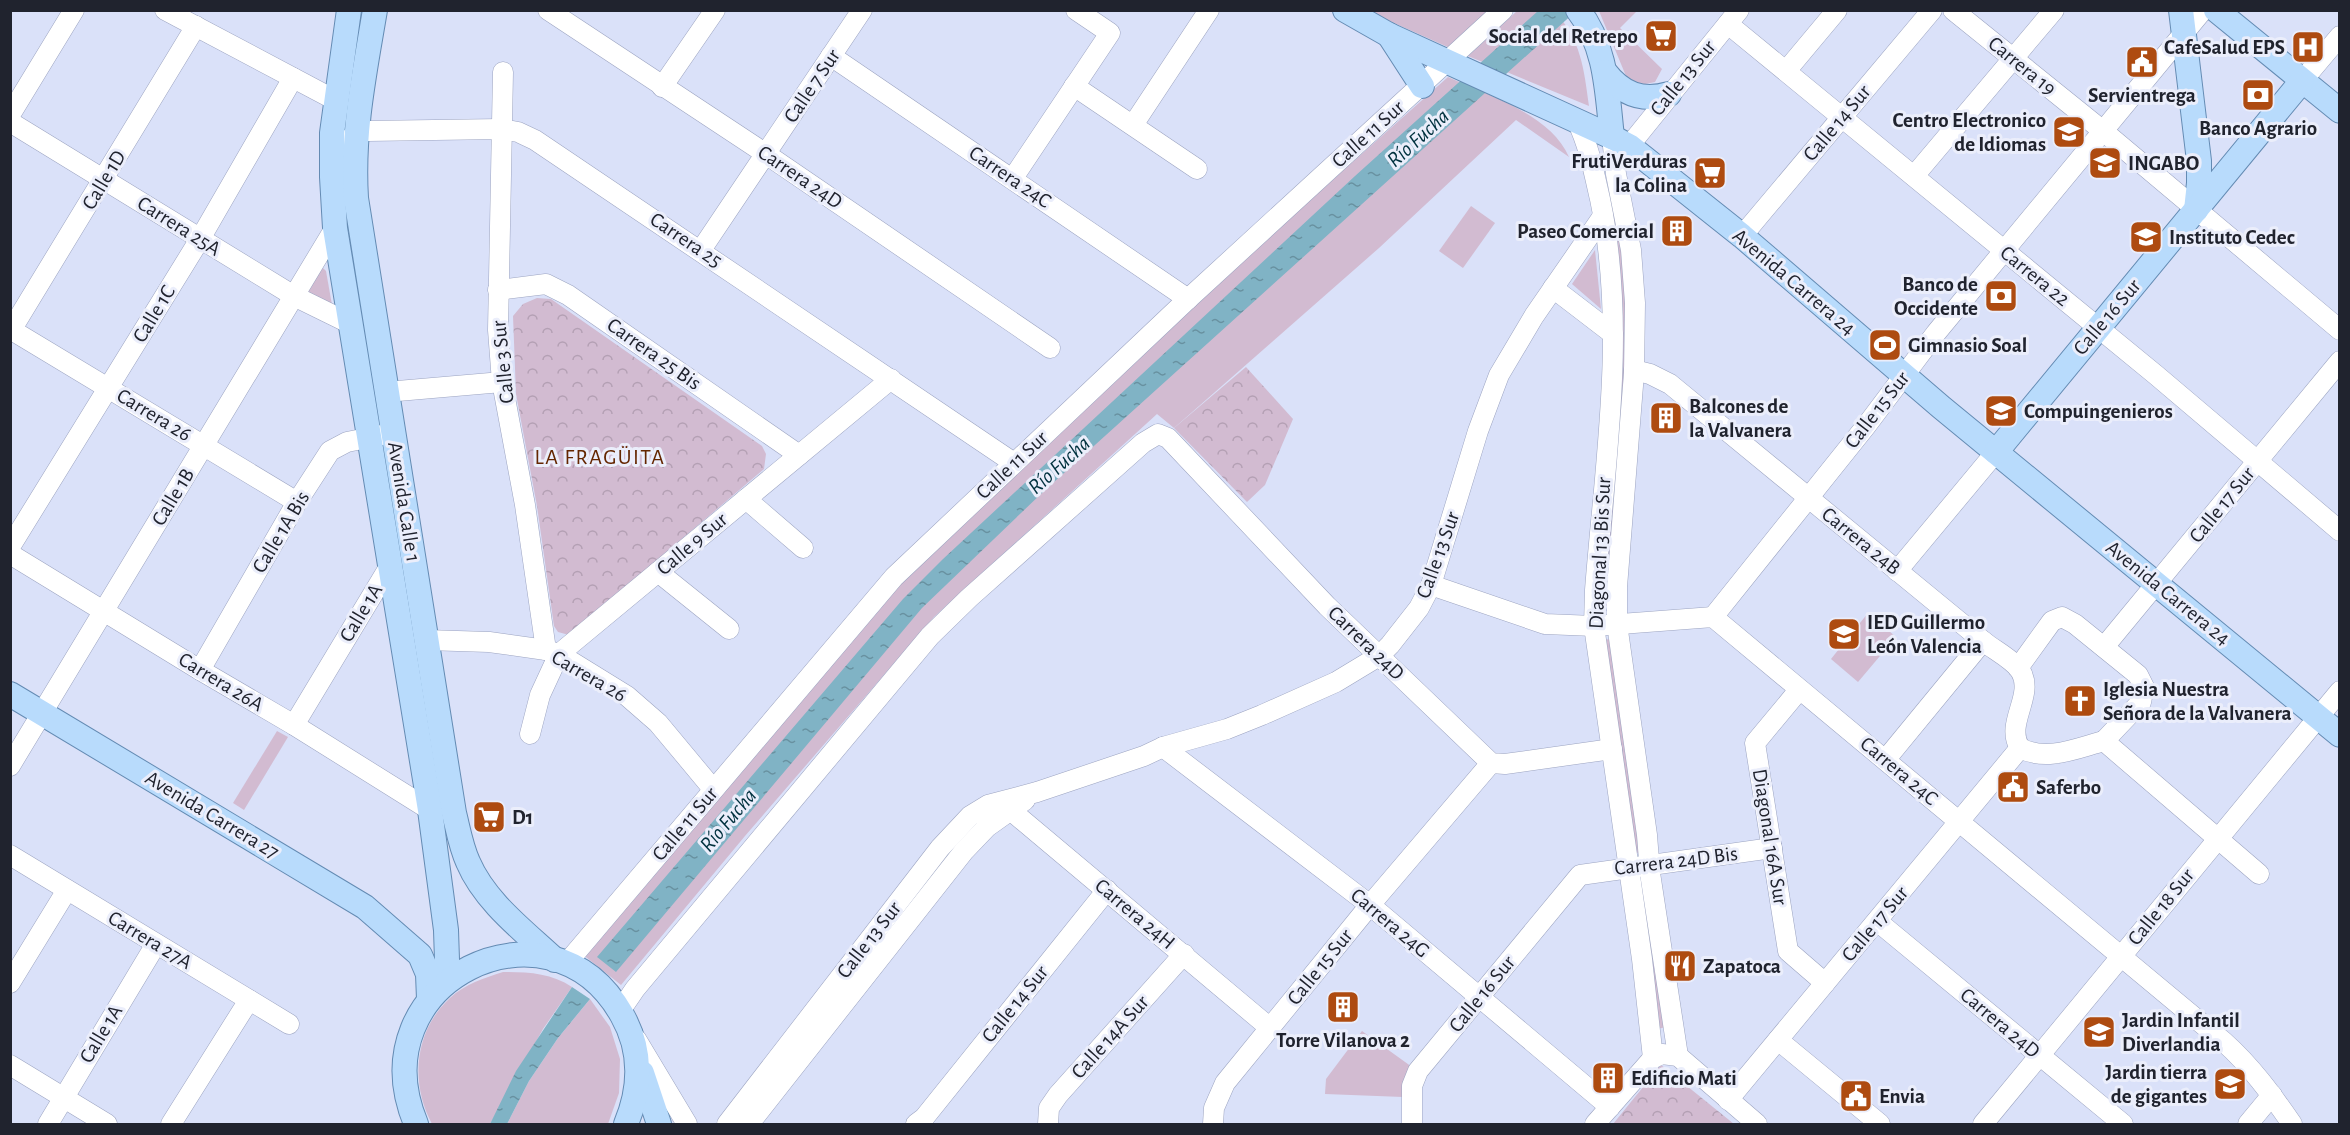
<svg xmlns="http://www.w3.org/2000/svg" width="2350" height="1135" font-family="'Alegreya Sans',sans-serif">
<defs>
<pattern id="park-crowns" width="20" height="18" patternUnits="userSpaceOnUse" patternTransform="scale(1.5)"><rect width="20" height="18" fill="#d2bbd1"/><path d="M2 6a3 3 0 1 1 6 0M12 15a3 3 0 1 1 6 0" fill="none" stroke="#b4a0b4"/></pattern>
<pattern id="water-ripples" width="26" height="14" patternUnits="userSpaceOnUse" patternTransform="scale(1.5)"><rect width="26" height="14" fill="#80b3c5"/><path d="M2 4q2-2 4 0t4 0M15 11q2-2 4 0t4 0" fill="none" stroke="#6891a0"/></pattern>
</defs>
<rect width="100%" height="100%" fill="#dae1f9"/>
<g fill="#d2bbd1">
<path d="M1367,11H1491L1450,48Z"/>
<path d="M1517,11H1554C1581,39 1584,69 1589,106L1468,56Z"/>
<path d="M1599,11H1637L1620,28L1662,69L1655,82L1641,85L1626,76Z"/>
<path d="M1448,77C1489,96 1550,114 1569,157L1516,120L1379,248L1174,428L1157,414L934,617L745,836L621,985L582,954L883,598L1152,341Z"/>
<path d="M1611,190L1622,239L1628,321L1619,482H1610L1605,192Z"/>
<path d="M1471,206L1495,223L1463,268L1439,251Z"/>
<path d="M1595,250L1601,309L1572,284Z"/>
<path d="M323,268L326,271L332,305L309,297L307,290Z"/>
<path d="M1607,501H1618L1611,607L1601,606Z"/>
<path d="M1868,613L1896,637L1858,682L1831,659Z"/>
<path d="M1612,639L1642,852L1631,854L1601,640Z"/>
<path d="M277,731L288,737L244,810L233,803Z"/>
<path d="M1646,877L1667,1027L1657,1029L1636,879Z"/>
<path d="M503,972C528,972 551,973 572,987L543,1029L490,1124H432C410,1083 414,1031 450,998C465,984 484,978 503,972Z"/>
<path d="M590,999L610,1027L620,1059L619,1093L608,1124H507L529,1081L558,1038Z"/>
<path d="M1362,1031L1412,1067L1404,1078L1403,1097L1325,1094L1326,1079Z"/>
</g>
<g fill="url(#park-crowns)">
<path d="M537,298L551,299L762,446L766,454L764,469L569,635L558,632L554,626L537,506L516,394L513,316L523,304Z"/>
<path d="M1246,367L1293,419L1265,485L1247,502L1174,428Z"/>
<path d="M1661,1065L1734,1124H1613Z"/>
</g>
<g fill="url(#water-ripples)">
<path d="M1538,11H1576L1044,491L922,608L616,972L597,957L903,599L943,559L1355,176Z"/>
<path d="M572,987L590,999L558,1038L529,1081L507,1124H490L516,1071Z"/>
</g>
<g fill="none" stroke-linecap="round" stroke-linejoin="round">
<defs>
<g id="minor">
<path d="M165,10L335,100"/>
<path d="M548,10L766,154L1050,348"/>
<path d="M1953,10L2103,131L2340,330"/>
<path d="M1728,24L2156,375L2340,531"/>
<path d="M831,56L1188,299"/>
<path d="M1786,71L1837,10"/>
<path d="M503,72L498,330L502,382L525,505L546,650"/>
<path d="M2302,81L2340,36"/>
<path d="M1074,86L1197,169"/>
<path d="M662,87L715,10"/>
<path d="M10,115L74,10"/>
<path d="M1577,121C1589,146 1594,173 1600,199C1627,328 1605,461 1595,590L1594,626L1642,959L1653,1058"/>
<path d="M10,122L294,296L351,324"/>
<path d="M1133,125L1209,10"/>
<path d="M1612,137L1616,174L1631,250L1635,303L1634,373L1617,587V624L1647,835L1650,873L1678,1056"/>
<path d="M346,141L359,133L367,131L501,129L518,132L535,140L1014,463"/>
<path d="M1629,146L1739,10"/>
<path d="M1914,176L2054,10"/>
<path d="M1013,178L1110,33L1076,10"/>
<path d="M1742,236L1932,10"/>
<path d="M701,250L862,10"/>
<path d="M1553,288L1613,334"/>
<path d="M498,290L546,284L568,295L799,455"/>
<path d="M10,329L297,502"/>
<path d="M10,332L196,26"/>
<path d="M1634,370L1650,374L1670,384L1983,641C1994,650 2012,659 2020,670C2036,695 2004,723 2020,748"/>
<path d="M386,392L502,382"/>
<path d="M746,499L803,548"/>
<path d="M10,547L200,239L293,78"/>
<path d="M10,554L200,670L294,725L430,810"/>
<path d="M1897,571L1996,452"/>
<path d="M658,572L729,629"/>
<path d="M1431,585L1545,624L1594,626L1713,617L2224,1042C2251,1066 2272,1095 2292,1124"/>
<path d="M1713,617L1866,426L1936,333L2203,10"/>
<path d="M426,640L489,642L546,650L559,654L627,696L658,723L713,789"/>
<path d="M2104,647L2340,361"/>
<path d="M2018,668L2052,621L2062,617L2075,624L2138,675L2144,687L2141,702L2104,741"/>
<path d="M200,670L297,502L330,451L347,442L392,433"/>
<path d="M1799,690L1755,743L1788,951L1825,983"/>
<path d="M294,725L391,564"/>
<path d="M530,734L540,695L559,654L891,379"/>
<path d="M2104,741L2259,874"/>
<path d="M1163,747L1370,905L1610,1107"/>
<path d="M2020,748C2047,762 2077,748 2104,741"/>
<path d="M1886,759L1983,641"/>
<path d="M10,766L335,228"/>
<path d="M1002,803L1270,1028"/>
<path d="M10,855L289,1024"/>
<path d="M1877,921L2123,1124"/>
<path d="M566,964L894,577L1188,299L1503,10"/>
<path d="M10,983L67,890"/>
<path d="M620,1011L635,989L930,636L969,598L1143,443L1158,434L1168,438L1327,606L1491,763L1505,764L1612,749"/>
<path d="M636,1039L687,1124"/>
<path d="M1778,1040L1880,1124"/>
<path d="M10,1065L107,1124"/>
<path d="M1728,1100L2020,748"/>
<path d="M48,1124L156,944"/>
<path d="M171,1124L249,1000"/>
<path d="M727,1124L940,848L970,816L988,805L1037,792L1144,756L1163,747L1227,729L1262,715L1336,682L1379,656L1390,645L1419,608L1431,585L1478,431L1499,375L1534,316L1603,216"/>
<path d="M749,1124L964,851L987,827L1025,800"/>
<path d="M916,1124L924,1118L1107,890"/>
<path d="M1048,1124L1049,1108L1058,1095L1184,954"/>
<path d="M1213,1124L1214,1108L1225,1083L1370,905L1491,763"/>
<path d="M1412,1124V1086L1418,1071L1580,875L1772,848"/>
<path d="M1595,1124L1653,1058L1662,1054L1678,1056L1757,1124"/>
<path d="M1983,1124L2340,691"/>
<path d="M2248,1124L2272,1095"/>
</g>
<g id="major">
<path d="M349,10L332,133V177L335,228L430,810L446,930L447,960L444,984"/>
<path d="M375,10C364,75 352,133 356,198L454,813C458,829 461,847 468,862C485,902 524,931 555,960"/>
<path d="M1345,10L1389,35L1612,137L1629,146L1742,236L1941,407L2340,735"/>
<path d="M1578,10C1607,47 1607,93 1612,137"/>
<path d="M2181,10L2199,161V183L2196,210"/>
<path d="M2216,10L2340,111"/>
<path d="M1389,35L1422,86"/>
<path d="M1605,72C1622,94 1642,102 1669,94"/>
<path d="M1996,452L2302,81"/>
<path d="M10,694L365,907L420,955L428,974L429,999"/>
<path d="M642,1073L659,1124"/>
<path d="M416,1124C356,981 550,887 622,1015C642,1050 641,1088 626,1124"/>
</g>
</defs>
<use href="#minor" stroke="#9ca4c1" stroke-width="21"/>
<use href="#major" stroke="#648bb3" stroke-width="26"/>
<use href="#minor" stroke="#fff" stroke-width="20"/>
<use href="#major" stroke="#b8dbfc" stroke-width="24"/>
</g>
<defs>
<symbol id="supermarket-square" viewBox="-11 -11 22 22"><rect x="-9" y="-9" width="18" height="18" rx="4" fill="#ae4b10" stroke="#ebeefb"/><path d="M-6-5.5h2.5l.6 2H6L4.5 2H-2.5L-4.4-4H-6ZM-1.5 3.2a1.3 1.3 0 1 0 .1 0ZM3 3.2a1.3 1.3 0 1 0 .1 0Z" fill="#fff"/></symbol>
<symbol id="hospital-square" viewBox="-11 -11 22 22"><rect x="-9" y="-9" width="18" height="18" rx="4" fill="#ae4b10" stroke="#ebeefb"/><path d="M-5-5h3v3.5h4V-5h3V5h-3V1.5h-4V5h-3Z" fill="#fff"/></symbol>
<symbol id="civic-square" viewBox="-11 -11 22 22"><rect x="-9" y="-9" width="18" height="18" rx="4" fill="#ae4b10" stroke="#ebeefb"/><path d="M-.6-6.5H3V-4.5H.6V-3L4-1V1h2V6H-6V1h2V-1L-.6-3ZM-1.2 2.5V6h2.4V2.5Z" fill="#fff"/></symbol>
<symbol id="bank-square" viewBox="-11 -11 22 22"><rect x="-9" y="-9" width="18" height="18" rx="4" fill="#ae4b10" stroke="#ebeefb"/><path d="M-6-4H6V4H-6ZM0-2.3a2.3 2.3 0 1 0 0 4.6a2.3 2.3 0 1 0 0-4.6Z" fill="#fff"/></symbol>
<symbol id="university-square" viewBox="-11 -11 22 22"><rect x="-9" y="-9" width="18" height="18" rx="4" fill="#ae4b10" stroke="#ebeefb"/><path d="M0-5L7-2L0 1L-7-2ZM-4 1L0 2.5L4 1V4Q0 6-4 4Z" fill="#fff"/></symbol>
<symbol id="building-square" viewBox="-11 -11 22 22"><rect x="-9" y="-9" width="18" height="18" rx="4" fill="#ae4b10" stroke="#ebeefb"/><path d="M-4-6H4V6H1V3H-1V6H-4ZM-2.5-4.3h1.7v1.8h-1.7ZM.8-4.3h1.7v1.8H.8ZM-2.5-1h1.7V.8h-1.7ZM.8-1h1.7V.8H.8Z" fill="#fff"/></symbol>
<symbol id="stadium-square" viewBox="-11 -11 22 22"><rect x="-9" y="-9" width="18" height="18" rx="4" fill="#ae4b10" stroke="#ebeefb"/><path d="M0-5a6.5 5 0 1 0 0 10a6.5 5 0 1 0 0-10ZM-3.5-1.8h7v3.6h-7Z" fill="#fff"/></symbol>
<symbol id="school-square" viewBox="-11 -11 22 22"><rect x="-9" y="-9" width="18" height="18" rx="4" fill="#ae4b10" stroke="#ebeefb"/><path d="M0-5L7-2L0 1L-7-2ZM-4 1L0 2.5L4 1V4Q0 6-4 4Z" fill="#fff"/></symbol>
<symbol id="church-square" viewBox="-11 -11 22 22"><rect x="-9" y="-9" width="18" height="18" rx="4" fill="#ae4b10" stroke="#ebeefb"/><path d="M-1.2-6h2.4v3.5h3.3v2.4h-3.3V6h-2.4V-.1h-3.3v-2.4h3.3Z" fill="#fff"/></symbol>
<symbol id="restaurant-square" viewBox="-11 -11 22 22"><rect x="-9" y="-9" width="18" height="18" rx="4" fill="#ae4b10" stroke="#ebeefb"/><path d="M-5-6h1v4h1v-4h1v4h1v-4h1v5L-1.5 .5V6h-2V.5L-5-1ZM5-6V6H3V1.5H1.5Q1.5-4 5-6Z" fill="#fff"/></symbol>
</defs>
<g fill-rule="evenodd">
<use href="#supermarket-square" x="1642" y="17" width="38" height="38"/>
<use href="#hospital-square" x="2289" y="28" width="38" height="38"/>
<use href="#civic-square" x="2123" y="43" width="38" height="38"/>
<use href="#bank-square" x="2239" y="76" width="38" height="38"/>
<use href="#university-square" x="2050" y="113" width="38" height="38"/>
<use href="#university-square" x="2086" y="144" width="38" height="38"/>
<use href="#supermarket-square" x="1691" y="154" width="38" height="38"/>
<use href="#building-square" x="1658" y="212" width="38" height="38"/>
<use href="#university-square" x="2127" y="218" width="38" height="38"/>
<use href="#bank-square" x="1982" y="277" width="38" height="38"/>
<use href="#stadium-square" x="1866" y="326" width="38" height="38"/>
<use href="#university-square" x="1982" y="392" width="38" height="38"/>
<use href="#building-square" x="1647" y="399" width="38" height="38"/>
<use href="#school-square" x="1825" y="615" width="38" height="38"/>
<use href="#church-square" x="2061" y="682" width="38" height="38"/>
<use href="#civic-square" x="1994" y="768" width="38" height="38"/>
<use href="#supermarket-square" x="470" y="798" width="38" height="38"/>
<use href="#restaurant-square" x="1661" y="947" width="38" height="38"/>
<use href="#building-square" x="1324" y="988" width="38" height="38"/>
<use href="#school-square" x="2080" y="1013" width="38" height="38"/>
<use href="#building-square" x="1589" y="1059" width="38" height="38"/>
<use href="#school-square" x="2211" y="1065" width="38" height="38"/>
<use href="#civic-square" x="1837" y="1077" width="38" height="38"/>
</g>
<g text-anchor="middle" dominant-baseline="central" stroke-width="6" stroke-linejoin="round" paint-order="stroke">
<g font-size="21" font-weight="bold" fill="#20232e" stroke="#ebeefb" text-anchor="start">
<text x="1638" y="36" text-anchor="end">Social del Retrepo</text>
<text x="2285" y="47" text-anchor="end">CafeSalud EPS</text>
<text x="2142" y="95" text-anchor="middle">Servientrega</text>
<text x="2046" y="120" text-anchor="end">Centro Electronico<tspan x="2046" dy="24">de Idiomas</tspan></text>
<text x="2258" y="128" text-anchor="middle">Banco Agrario</text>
<text x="1687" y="161" text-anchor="end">FrutiVerduras<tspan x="1687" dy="24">la Colina</tspan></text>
<text x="2128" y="163">INGABO</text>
<text x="1654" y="231" text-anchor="end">Paseo Comercial</text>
<text x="2169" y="237">Instituto Cedec</text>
<text x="1978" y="284" text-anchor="end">Banco de<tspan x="1978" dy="24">Occidente</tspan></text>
<text x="1908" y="345">Gimnasio Soal</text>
<text x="1689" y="406">Balcones de<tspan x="1689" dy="24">la Valvanera</tspan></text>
<text x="2024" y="411">Compuingenieros</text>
<text x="1867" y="622">IED Guillermo<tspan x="1867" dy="24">León Valencia</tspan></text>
<text x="2103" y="689">Iglesia Nuestra<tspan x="2103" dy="24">Señora de la Valvanera</tspan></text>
<text x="2036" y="787">Saferbo</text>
<text x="512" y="817">D1</text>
<text x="1703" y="966">Zapatoca</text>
<text x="2122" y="1020">Jardin Infantil<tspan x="2122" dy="24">Diverlandia</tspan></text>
<text x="1343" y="1040" text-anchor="middle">Torre Vilanova 2</text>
<text x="2207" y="1072" text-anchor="end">Jardin tierra<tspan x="2207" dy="24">de gigantes</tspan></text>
<text x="1631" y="1078">Edificio Mati</text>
<text x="1879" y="1096">Envia</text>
</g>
<g font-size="21" fill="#20232e" stroke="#ebeefb">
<text transform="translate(2022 66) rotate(39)">Carrera 19</text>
<text transform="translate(1683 78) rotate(-51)">Calle 13 Sur</text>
<text transform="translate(812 86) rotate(-56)">Calle 7 Sur</text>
<text transform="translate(1837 123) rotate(-50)">Calle 14 Sur</text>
<text transform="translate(1368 134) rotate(-42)">Calle 11 Sur</text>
<text transform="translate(800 177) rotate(34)">Carrera 24D</text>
<text transform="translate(1010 177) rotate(34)">Carrera 24C</text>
<text transform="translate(104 180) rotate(-59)">Calle 1D</text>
<text transform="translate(179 226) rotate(32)">Carrera 25A</text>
<text transform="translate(686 240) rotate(34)">Carrera 25</text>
<text transform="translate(2035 276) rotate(39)">Carrera 22</text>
<text transform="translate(1794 282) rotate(40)">Avenida Carrera 24</text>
<text transform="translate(154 314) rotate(-59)">Calle 1C</text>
<text transform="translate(2107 317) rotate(-50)">Calle 16 Sur</text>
<text transform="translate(654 354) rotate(35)">Carrera 25 Bis</text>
<text transform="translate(503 362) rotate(-96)">Calle 3 Sur</text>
<text transform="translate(1877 410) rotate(-52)">Calle 15 Sur</text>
<text transform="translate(154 415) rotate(31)">Carrera 26</text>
<text transform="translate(1012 465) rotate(-43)">Calle 11 Sur</text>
<text transform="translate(173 497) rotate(-59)">Calle 1B</text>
<text transform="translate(404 502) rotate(81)">Avenida Calle 1</text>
<text transform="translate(2222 505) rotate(-51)">Calle 17 Sur</text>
<text transform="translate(281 532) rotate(-59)">Calle 1A Bis</text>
<text transform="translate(1861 541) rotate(39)">Carrera 24B</text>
<text transform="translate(692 544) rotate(-40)">Calle 9 Sur</text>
<text transform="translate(1600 553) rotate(-87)">Diagonal 13 Bis Sur</text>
<text transform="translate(1438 555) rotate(-70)">Calle 13 Sur</text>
<text transform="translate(2168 593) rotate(39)">Avenida Carrera 24</text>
<text transform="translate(361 613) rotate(-59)">Calle 1A</text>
<text transform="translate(1366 643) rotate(44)">Carrera 24D</text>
<text transform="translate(589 676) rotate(30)">Carrera 26</text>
<text transform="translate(221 682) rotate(31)">Carrera 26A</text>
<text transform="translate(1899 771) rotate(40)">Carrera 24C</text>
<text transform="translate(212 815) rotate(31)">Avenida Carrera 27</text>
<text transform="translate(685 824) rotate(-50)">Calle 11 Sur</text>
<text transform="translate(1770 837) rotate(81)">Diagonal 16A Sur</text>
<text transform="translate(1676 861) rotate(-7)">Carrera 24D Bis</text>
<text transform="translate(2161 907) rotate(-51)">Calle 18 Sur</text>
<text transform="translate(1135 914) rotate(40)">Carrera 24H</text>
<text transform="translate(1390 923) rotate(40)">Carrera 24G</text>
<text transform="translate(1875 924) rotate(-50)">Calle 17 Sur</text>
<text transform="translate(150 940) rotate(31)">Carrera 27A</text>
<text transform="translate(869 940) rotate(-52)">Calle 13 Sur</text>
<text transform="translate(1320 967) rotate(-51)">Calle 15 Sur</text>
<text transform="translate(1482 994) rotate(-51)">Calle 16 Sur</text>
<text transform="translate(1015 1004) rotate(-51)">Calle 14 Sur</text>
<text transform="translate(2000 1023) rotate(40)">Carrera 24D</text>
<text transform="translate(101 1034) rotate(-59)">Calle 1A</text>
<text transform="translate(1110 1037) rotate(-48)">Calle 14A Sur</text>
</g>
<g font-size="22" font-style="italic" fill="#00313e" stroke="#ebeefb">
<text transform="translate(1418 138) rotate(-42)">Río Fucha</text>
<text transform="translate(1059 465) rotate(-42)">Río Fucha</text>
<text transform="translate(728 820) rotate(-50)">Río Fucha</text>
</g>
<g font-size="22" letter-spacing="1.5" fill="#642601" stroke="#ebeefb">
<text x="600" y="457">LA FRAGÜITA</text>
</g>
</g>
<rect width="2350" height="1135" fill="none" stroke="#20232e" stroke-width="24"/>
</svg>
